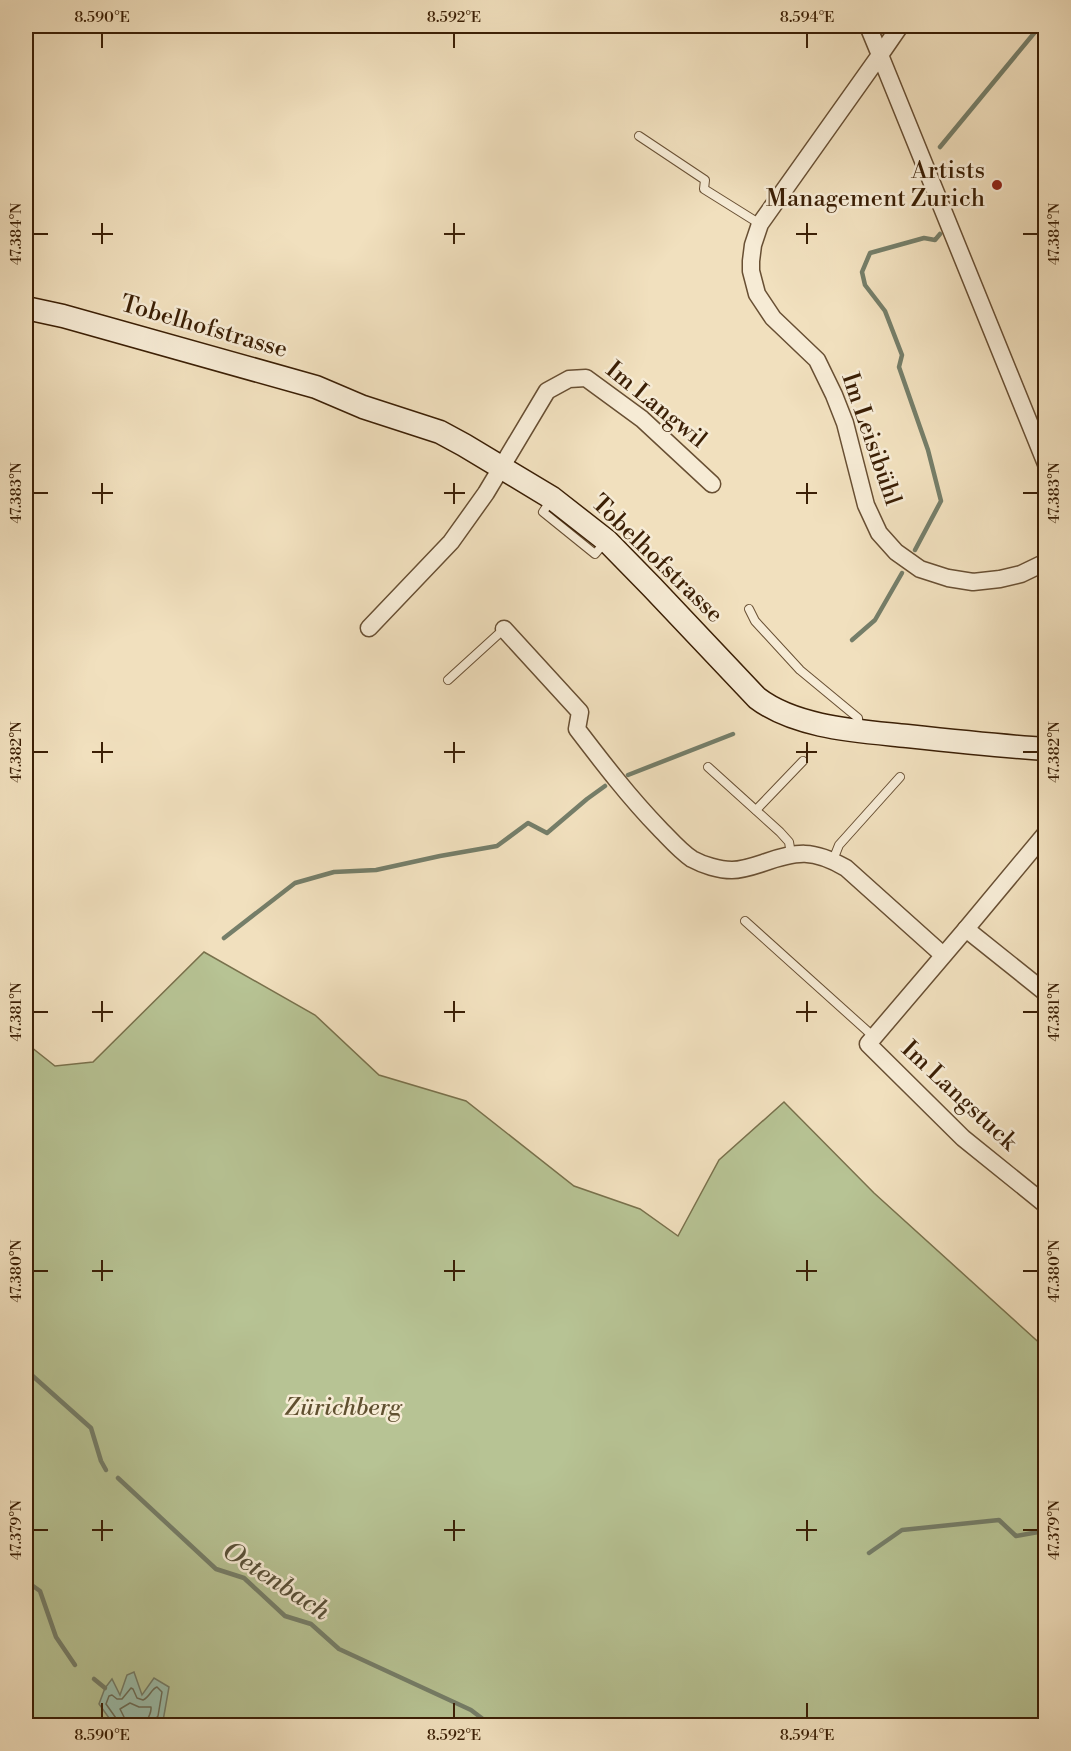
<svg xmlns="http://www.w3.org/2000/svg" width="1071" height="1751" font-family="'Libre Bodoni',serif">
<rect width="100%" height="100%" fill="#f1e0be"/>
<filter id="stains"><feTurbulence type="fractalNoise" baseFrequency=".00333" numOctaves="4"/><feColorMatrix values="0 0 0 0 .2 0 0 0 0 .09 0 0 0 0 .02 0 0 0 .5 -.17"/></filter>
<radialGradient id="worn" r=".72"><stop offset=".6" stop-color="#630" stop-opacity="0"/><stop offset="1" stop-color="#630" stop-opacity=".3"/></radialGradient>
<path fill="#b7c394" stroke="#79714c" stroke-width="1.5" d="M204,952L315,1015L379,1075L466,1101L574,1186L640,1209L678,1236L719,1160L784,1102L874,1193L1045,1348V1725H26V1043L55,1066L93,1062Z"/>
<path fill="#9cbeab" stroke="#757e69" stroke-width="1.5" d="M134,1672L142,1695L154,1678L169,1687L163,1721L157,1725H114L99,1704L105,1688L112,1679L120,1695L127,1675Z"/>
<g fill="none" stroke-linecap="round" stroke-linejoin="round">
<g stroke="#6c6e58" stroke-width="1.5">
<path d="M119,1726L118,1721L106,1704L109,1696L112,1695L117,1699H122L131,1688L133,1689L137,1698L143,1700C150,1697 151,1689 157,1687L162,1692L158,1716L154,1721V1726"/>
<path d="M126,1726L125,1719L120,1709L130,1703L139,1707H151C152,1714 146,1719 146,1726"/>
</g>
<g stroke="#757e69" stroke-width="4.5">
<path d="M940,147L1040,26"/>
<path d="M915,550L941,501L928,450L899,367L902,355L885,311L865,285L862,272L870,253L924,238L935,240L940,234"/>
<path d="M852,640L875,620L902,573"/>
<path d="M628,775L733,734"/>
<path d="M224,938L295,883L334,872L376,870L440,856L497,846L528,823L547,833L587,799L605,786"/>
<path d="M26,1370L91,1428L101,1461L106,1470"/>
<path d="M118,1478L216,1569L244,1578L285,1616L311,1624L339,1649L471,1710L492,1726"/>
<path d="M869,1553L902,1530L999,1520L1016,1536L1044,1531L1046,1529"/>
<path d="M26,1581L40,1591L56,1637L75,1665"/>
<path d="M94,1679L105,1688"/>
</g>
<defs>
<g id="lane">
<path d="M639,136L705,180L704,189L760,224"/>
<path d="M551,500L543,512L595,554L606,541"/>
<path d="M749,609L755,621L800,670L858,718L859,730"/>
<path d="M448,680L504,629"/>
<path d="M708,767L780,832L789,842L791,854"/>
<path d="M756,810L803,761"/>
<path d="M833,860L839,845L900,777"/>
<path d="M745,921L874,1037"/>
</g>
<g id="street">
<path d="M868,26L880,55L760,224L753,245L751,261V271L757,294L773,318L817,360L834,395L845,423L866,505L879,533L896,552L920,569L948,578L973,582L1000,579L1021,574L1046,562"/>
<path d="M900,26L880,55L1046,464"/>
<path d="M369,628L451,542L486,493L547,391L569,379L586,378L642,419L712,484"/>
<path d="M504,629L580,712L577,729C603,763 629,797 659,828C669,838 680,851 692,859C703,865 719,870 732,870C742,870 754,866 763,863C797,851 813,849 846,868L943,955"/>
<path d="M1046,833L966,929L868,1044L963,1138L1046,1205"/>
<path d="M966,929L1046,993"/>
</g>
<path id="secondary" d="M26,308L63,316L316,387L363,407L440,432L464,445L552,498L607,541L652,587L757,698C796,728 859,731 907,736C953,741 999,746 1046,749"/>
</defs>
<use href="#lane" stroke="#684f33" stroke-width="10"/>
<use href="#street" stroke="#684f33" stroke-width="19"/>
<use href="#secondary" stroke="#3b1f05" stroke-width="25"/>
<use href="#lane" stroke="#f6ebd5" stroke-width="8"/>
<use href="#street" stroke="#f6ebd5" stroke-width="16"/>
<use href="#secondary" stroke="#f6ebd5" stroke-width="22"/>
</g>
<path fill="none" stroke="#3b1f05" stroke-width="2" d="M102,33V48M454,33V48M807,33V48M102,223V244M454,223V244M807,223V244M33,234H48M92,234H113M444,234H465M796,234H817M1023,234H1038M102,483V504M454,483V504M807,483V504M33,493H48M92,493H113M444,493H465M796,493H817M1023,493H1038M102,742V763M454,742V763M807,742V763M33,752H48M92,752H113M444,752H465M796,752H817M1023,752H1038M102,1001V1022M454,1001V1022M807,1001V1022M33,1012H48M92,1012H113M444,1012H465M796,1012H817M1023,1012H1038M102,1260V1281M454,1260V1281M807,1260V1281M33,1271H48M92,1271H113M444,1271H465M796,1271H817M1023,1271H1038M102,1520V1541M454,1520V1541M807,1520V1541M33,1530H48M92,1530H113M444,1530H465M796,1530H817M1023,1530H1038M102,1703V1718M454,1703V1718M807,1703V1718"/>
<circle fill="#8f2418" stroke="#f6ebd5" stroke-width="2" cx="997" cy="185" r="6"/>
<g text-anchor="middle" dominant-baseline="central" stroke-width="5" stroke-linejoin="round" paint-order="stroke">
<g font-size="24" fill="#3b1f05" stroke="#f6ebd5" text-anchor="end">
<text x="985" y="171">Artists<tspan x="985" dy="28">Management Zurich</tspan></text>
</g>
<g font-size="24" fill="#3b1f05" stroke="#f6ebd5">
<text transform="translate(204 327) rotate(16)">Tobelhofstrasse</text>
<text transform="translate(656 405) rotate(39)">Im Langwil</text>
<text transform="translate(871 439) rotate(71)">Im Leisibühl</text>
<text transform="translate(657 559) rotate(44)">Tobelhofstrasse</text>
<text transform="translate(959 1096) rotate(43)">Im Langstuck</text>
</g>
<g font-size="24" font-style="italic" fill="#605030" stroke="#f6ebd5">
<text x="343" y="1408">Zürichberg</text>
</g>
<g font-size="26" font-style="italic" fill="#584f37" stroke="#f6ebd5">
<text transform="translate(276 1581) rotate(33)">Oetenbach</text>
</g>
</g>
<rect width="1071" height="1751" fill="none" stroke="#f1e0be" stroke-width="66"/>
<rect x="33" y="33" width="1005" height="1685" fill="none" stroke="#3b1f05" stroke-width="2"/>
<g font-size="15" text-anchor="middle" fill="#3b1f05">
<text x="102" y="22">8.590°E</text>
<text x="454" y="22">8.592°E</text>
<text x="807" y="22">8.594°E</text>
<text transform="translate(16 234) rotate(-90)" y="5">47.384°N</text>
<text transform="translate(1054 234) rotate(-90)" y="5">47.384°N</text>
<text transform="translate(16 493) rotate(-90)" y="5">47.383°N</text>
<text transform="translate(1054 493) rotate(-90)" y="5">47.383°N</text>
<text transform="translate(16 752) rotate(-90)" y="5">47.382°N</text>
<text transform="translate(1054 752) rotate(-90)" y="5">47.382°N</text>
<text transform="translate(16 1012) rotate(-90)" y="5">47.381°N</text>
<text transform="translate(1054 1012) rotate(-90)" y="5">47.381°N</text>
<text transform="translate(16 1271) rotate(-90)" y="5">47.380°N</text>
<text transform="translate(1054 1271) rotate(-90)" y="5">47.380°N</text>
<text transform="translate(16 1530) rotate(-90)" y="5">47.379°N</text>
<text transform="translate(1054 1530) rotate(-90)" y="5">47.379°N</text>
<text x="102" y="1740">8.590°E</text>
<text x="454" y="1740">8.592°E</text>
<text x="807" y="1740">8.594°E</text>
</g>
<rect width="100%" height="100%" filter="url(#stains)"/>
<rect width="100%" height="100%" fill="url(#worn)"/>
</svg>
